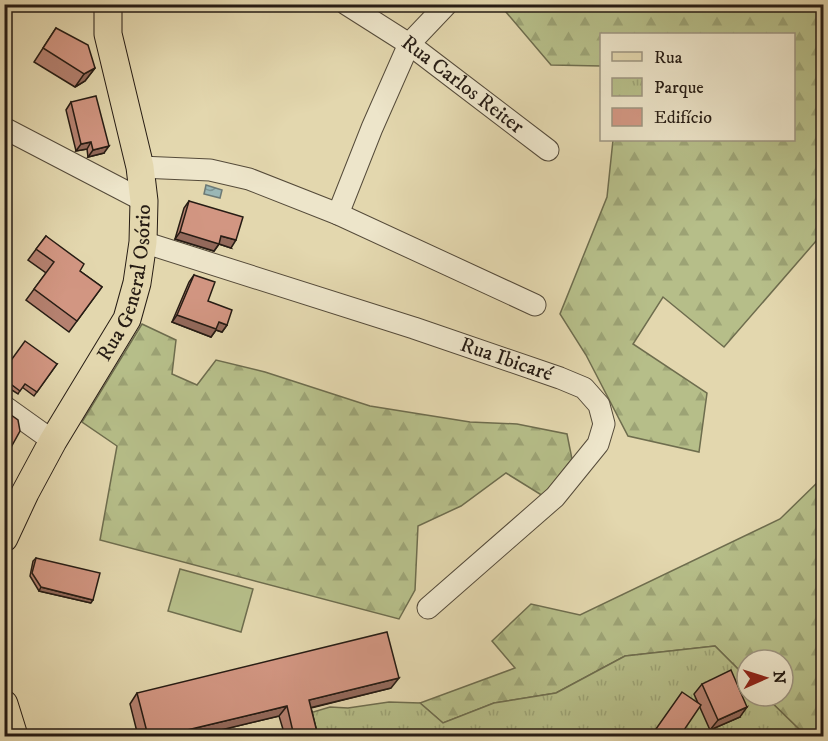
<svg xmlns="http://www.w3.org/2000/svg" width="828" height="741" font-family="'IM FELL DW Pica',serif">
<defs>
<pattern id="forest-firs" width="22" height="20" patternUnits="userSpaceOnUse" patternTransform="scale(1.5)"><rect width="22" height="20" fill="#b6be89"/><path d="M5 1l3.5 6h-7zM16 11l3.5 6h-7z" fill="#9ca375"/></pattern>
<pattern id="park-tufts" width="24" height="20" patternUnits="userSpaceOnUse" patternTransform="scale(1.5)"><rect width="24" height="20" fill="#b6be89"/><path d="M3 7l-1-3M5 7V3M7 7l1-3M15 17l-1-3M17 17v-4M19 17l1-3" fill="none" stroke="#9ca375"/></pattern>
<pattern id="water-waves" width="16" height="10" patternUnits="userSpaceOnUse" patternTransform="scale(1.5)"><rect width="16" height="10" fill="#9ab7b6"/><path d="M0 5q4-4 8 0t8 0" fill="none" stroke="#7d9493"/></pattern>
</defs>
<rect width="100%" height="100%" fill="#e3d7ae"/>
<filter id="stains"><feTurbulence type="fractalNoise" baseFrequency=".00333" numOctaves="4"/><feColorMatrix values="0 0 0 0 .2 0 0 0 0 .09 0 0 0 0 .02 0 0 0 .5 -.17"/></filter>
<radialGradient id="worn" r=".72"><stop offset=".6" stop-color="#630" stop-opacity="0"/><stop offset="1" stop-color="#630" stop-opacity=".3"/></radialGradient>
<path fill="#b6be89" stroke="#6e6d4e" stroke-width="1.5" d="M180,569L253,589L241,632L168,611Z"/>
<g fill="url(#forest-firs)" stroke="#6e6d4e" stroke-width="1.5">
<path d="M500,5H823V233L724,347L663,297L633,344L707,393L699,452L628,436L586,355L560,314L607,197L613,140H794V34H602L601,66L551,65Z"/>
<path d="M142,324L176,340L172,374L197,385L216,360L265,372L370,406L470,422L517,424L567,434L572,459L543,496L506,473L461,506L418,526L415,590L399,619L100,540L117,446L82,422Z"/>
<path d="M823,477V736H806L765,696H783V660H747V678L715,646L625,656L556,693L494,703L443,723L420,703L515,668L492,641L531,604L580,615L780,519Z"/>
</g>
<path fill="url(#park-tufts)" stroke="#6e6d4e" stroke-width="1.5" d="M715,646L747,678V696H765L806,736H287L283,721L330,707L348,708L389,702L420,703L443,723L494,703L556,693L625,656Z"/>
<path fill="url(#water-waves)" stroke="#6c7975" stroke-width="1.5" d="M206,185L222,190L220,198L204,194Z"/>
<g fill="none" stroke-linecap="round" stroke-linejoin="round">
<defs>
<g id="minor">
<path id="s1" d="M346,4L409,44L548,150"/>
<path d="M4,128L144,201"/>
<path d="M140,167L210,170L249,179L338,214L535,305"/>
<path d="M338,214L372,128L409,44L447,4"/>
<path id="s2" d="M143,242L414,328L560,378L584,388L599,405L604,424L598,444L555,497L428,608"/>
<path d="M4,406L53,441"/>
</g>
<g id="major">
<path id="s3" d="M4,538L25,493L53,441L127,319L137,283L143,242L144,201L140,167L108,34V4"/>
<path d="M4,704L14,736"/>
</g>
</defs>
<use href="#minor" stroke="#554b3a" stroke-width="23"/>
<use href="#major" stroke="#261c14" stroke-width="29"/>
<use href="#minor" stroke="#ede5ca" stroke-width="21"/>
<use href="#major" stroke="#e3d7ae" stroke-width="27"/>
</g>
<g fill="#b58170" stroke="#261c14" stroke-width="1.5">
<path d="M56,28L95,68L85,81L75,87L34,62Z"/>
<path d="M71,102L104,153L88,157L87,149L76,151L66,110Z"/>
<path d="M189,201L231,248L219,244L214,251L175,239L184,208Z"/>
<path d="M46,236L80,271L102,287L69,332L26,300L46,273L28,260Z"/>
<path d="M194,275L208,301L227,325L222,332L216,330L211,337L172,322L189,282Z"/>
<path d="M57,364L34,396L22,387L18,394L4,385V370Z"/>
<path d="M36,558L91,603L39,591L30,576L33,561Z"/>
<path d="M702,684L740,717L710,730L694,694Z"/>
<path d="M391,688L311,708L318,736H285L279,716L196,736H138L130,704L137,693Z"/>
</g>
<g fill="#93695b" stroke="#261c14" stroke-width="1.5">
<path d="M95,68L85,81L75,87L84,74Z"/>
<path d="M91,142L87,149L76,151L81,144Z"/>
<path d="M109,146L104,153L88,157L93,150Z"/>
<path d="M180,232L221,236L236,240L231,248L219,244L214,251L175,239Z"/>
<path d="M177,315L219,322L227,325L222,332L216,330L211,337L172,322Z"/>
<path d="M41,587L93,600L91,603L39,591Z"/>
<path d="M399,678L391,688L301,710L309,700Z"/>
<path d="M287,706L279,716L196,736H162Z"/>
<path d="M747,707L740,717L710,730L718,720Z"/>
</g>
<g fill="#d29682" stroke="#261c14" stroke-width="1.5">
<path d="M56,28L88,45L95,68L84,74L43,48Z"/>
<path d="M96,96L109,146L93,150L91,142L81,144L71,102Z"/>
<path d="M189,201L243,217L236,240L221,236L219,244L180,232Z"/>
<path d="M46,236L84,264L80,271L102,287L77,321L34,289L54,262L36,249Z"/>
<path d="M194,275L215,282L208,301L232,310L227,325L219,322L216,329L177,315Z"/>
<path d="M25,341L57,364L37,392L25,384L20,391L4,379V370Z"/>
<path d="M4,410L18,420L20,431L4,460Z"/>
<path d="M36,558L100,573L93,600L41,587L32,573Z"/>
<path d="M387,632L399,678L309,700L318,736H294L287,706L162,736H148L137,693Z"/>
<path d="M731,670L747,707L718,720L702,684Z"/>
<path d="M682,692L701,705L680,736H651Z"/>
</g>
<g text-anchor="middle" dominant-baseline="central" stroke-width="4.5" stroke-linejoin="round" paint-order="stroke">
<g font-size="21" fill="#261c14" stroke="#ede5ca">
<text stroke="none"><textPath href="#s1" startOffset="142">Rua Carlos Reiter</textPath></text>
<text stroke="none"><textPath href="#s3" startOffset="286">Rua General Osório</textPath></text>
<text stroke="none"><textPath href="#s2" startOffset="382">Rua Ibicaré</textPath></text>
</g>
</g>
<rect width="828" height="741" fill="none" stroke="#e3d7ae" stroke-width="24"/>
<rect x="6" y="6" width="816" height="729" fill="none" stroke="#261c14" stroke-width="3"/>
<rect x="12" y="12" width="804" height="717" fill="none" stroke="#261c14" stroke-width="1.5"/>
<rect x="600" y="33" width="195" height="108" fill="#ede5ca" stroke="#9d9581" stroke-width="1.5"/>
<rect x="612" y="52" width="30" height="9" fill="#e3d7ae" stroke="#9d9581" stroke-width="1.5"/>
<text x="654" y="63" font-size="18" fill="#261c14">Rua</text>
<rect x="612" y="78" width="30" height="18" fill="url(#park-tufts)" stroke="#9d9581" stroke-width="1.5"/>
<text x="654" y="93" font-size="18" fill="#261c14">Parque</text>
<rect x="612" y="108" width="30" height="18" fill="#d29682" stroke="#9d9581" stroke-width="1.5"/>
<text x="654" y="123" font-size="18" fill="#261c14">Edifício</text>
<g transform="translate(765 678) rotate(87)"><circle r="28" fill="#ede5ca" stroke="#9d9581" stroke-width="1.5"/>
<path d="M0-4.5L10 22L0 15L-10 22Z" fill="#8f2418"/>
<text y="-9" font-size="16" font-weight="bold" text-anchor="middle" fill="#261c14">N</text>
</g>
<rect width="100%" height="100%" filter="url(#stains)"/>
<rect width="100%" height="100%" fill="url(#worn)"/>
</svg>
